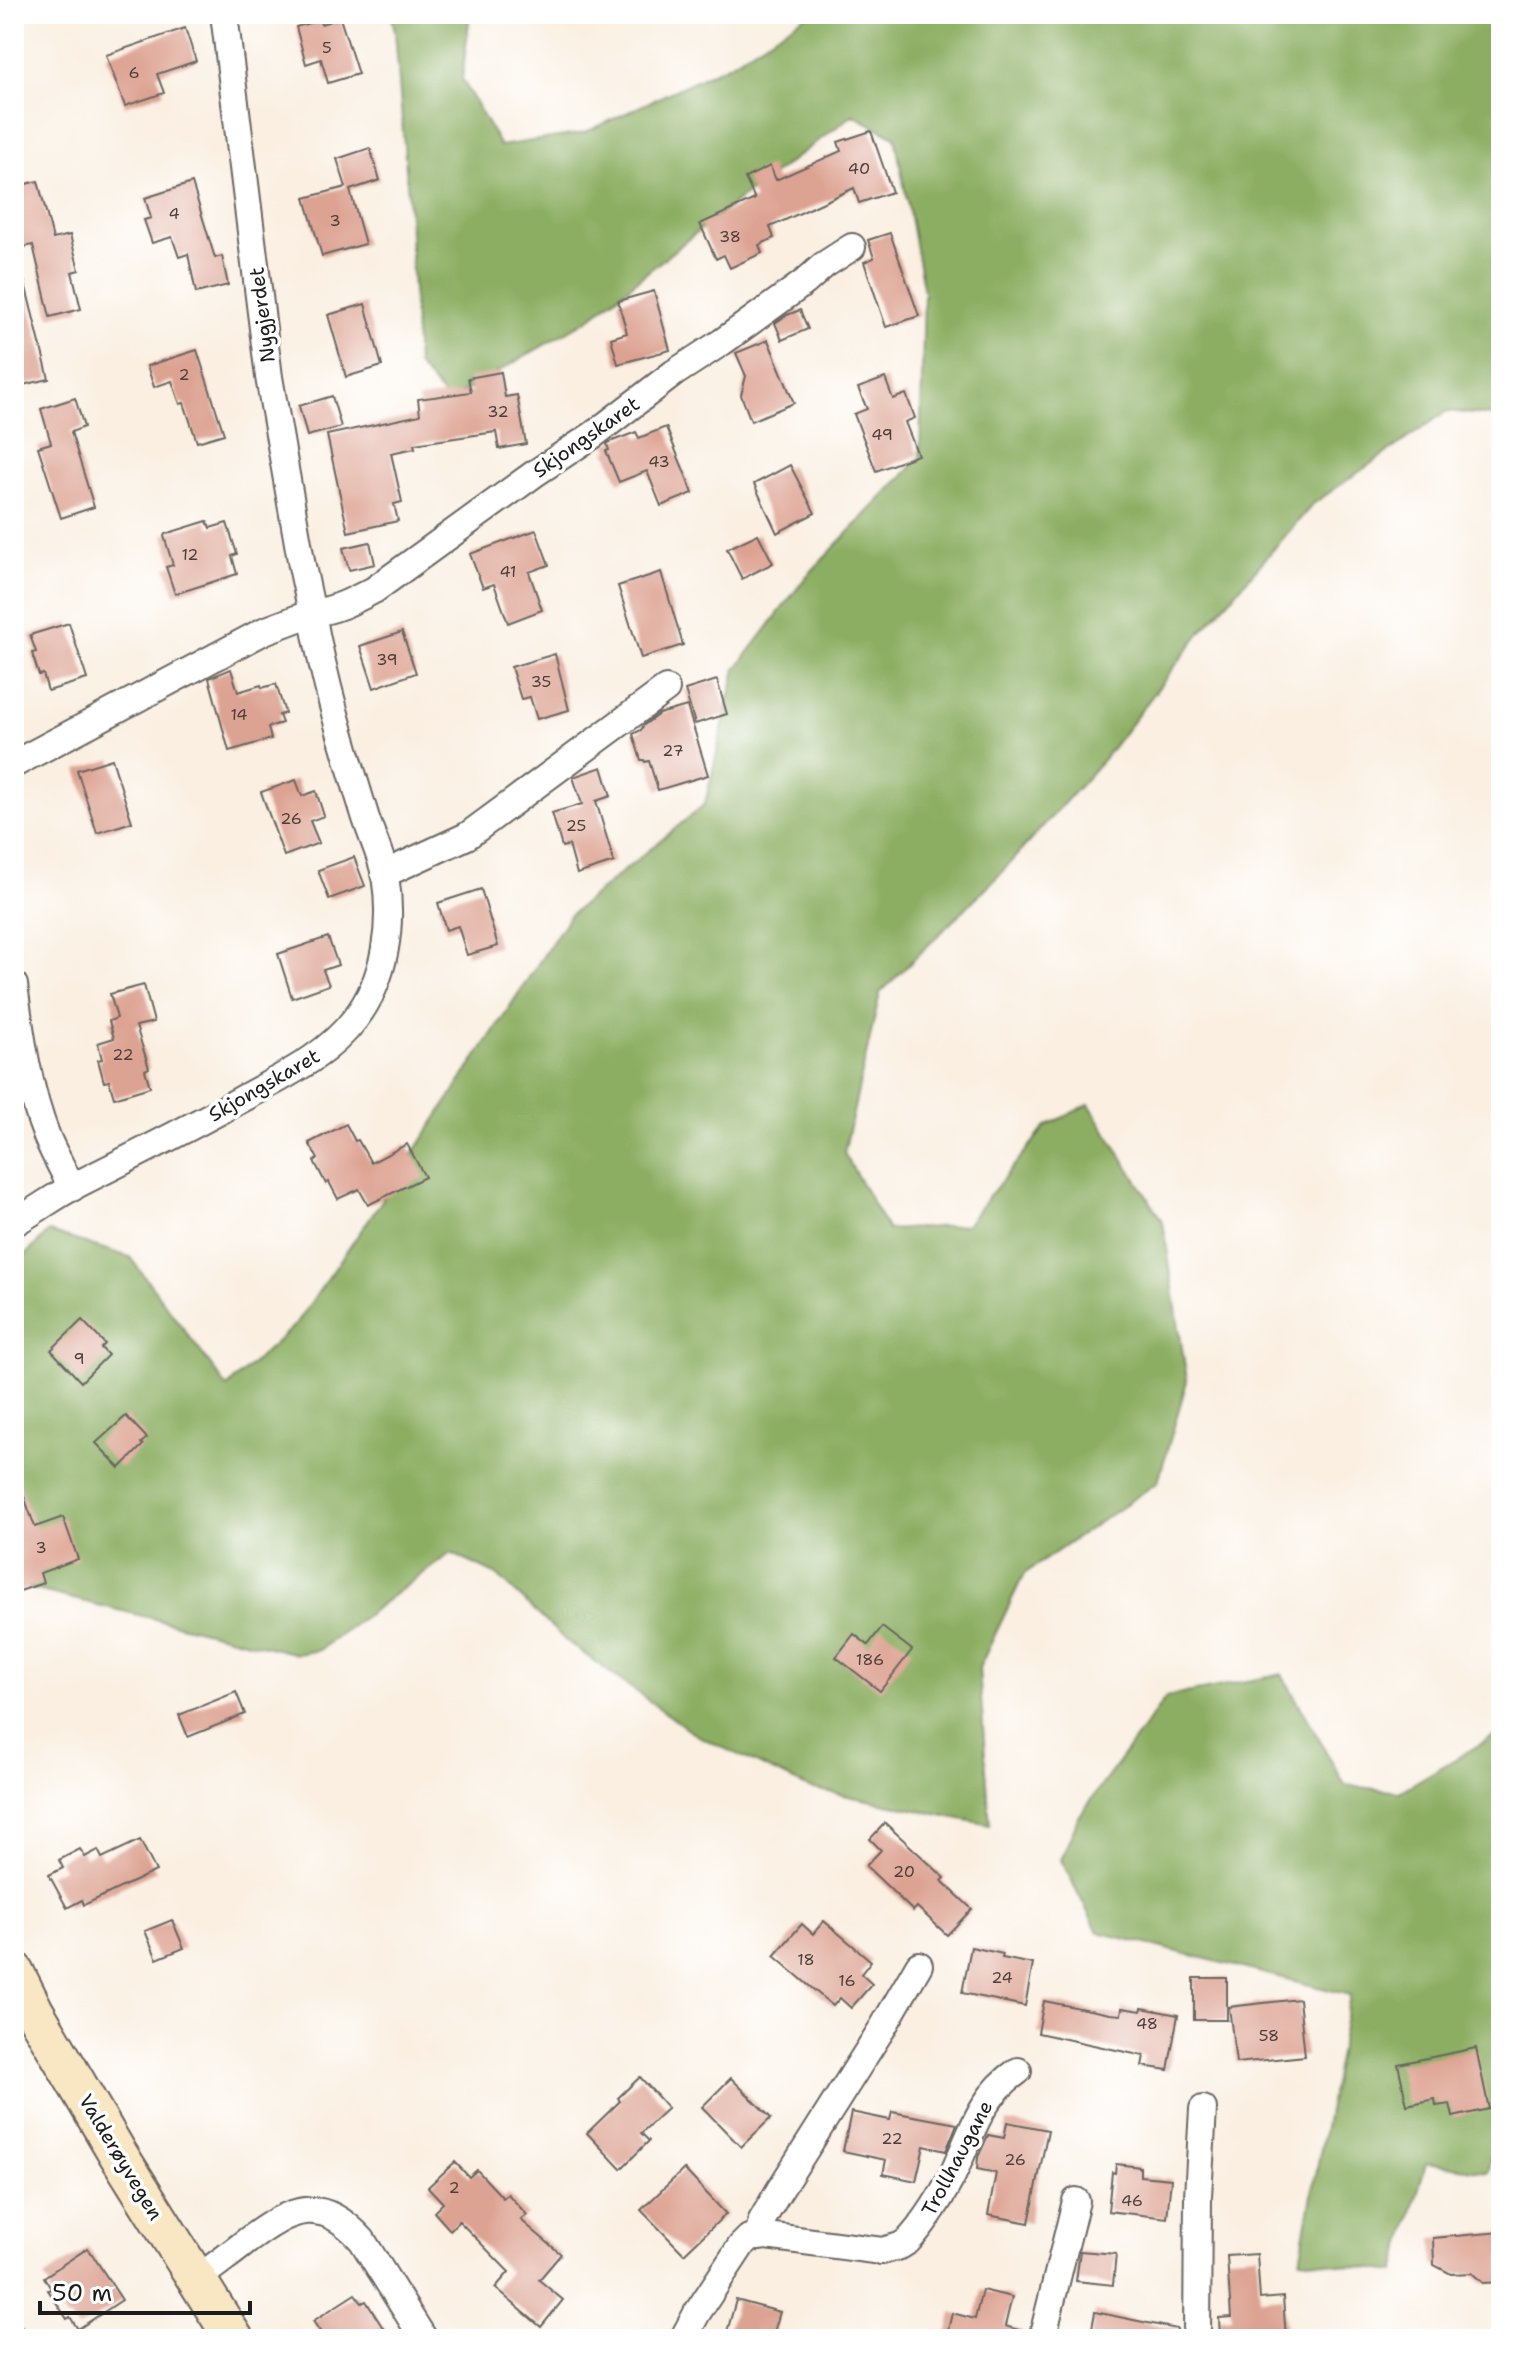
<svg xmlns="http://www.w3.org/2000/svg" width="1515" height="2353" font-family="'Shantell Sans',sans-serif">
<rect width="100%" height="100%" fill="#fff"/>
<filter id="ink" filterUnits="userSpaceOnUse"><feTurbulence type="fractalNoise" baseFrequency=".0125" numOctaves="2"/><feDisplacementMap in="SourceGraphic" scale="16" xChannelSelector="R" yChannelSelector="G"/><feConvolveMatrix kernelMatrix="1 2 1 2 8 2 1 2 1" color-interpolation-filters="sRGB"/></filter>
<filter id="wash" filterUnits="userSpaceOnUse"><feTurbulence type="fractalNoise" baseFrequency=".006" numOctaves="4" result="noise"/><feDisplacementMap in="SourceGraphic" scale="32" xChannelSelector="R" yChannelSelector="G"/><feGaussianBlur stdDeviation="1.8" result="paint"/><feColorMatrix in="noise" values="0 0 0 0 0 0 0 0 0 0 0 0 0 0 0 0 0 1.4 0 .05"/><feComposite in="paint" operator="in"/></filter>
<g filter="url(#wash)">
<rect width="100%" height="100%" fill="#faefe1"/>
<g fill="#8cae62" stroke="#54653f" stroke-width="2">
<path d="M391,14H470L462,79L500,146L584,133L730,64L809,14H1501V417L1447,411L1313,504L1202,631L1103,760L998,876L880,993L844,1153L888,1230L966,1225L1046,1126L1089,1104L1163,1222L1187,1381L1158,1482L1024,1574L979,1668L990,1825L809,1788L696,1735L565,1640L497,1575L451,1553L319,1650L297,1654L20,1586L14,1536V1266L49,1232L130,1257L227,1387L296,1324L392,1186L570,915L705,804L736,669L806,577L920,458L924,292L895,137L853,115L717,216L589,319L448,401L417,365L408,196L395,31Z"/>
<path d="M1282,1674L1345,1785L1399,1792L1501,1732V2099L1488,2172L1426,2163L1395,2272L1300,2259L1350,1995L1098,1932L1061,1860L1078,1818L1166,1697Z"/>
</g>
<g id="blocks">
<g fill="#dda392">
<path d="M340,18L358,74L328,83L321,59L306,64L296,27L319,20L321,24Z"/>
<path d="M185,28L196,61L157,74L164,93L125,106L106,55Z"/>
<path d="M871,131L892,192L859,203L854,188L770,227L774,238L759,245L762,253L730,268L724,255L716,259L700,224L755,199L745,178L770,166L776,180L841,151L838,142Z"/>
<path d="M370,148L380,180L350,190L365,244L322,256L305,198L346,187L337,159Z"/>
<path d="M38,181L53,239L70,235L79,270L72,272L81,309L50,317L33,245L19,248L14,226V187Z"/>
<path d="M192,183L215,258L222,256L228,285L196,293L188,254L179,257L172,237L152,243L144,220L151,218L145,198Z"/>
<path d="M890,233L919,316L886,327L864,262L874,258L868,240Z"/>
<path d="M22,272L49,379L14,387V273Z"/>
<path d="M654,291L670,350L618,364L611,338L627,333L618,301Z"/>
<path d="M365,304L382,366L346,377L328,315Z"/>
<path d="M800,310L808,329L782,340L775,323L787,315Z"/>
<path d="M768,340L794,403L751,421L741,395L746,376L736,353Z"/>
<path d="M197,350L224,434L197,442L184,403L180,404L172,381L154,387L147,366Z"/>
<path d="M501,372L505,397L517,395L526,444L499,449L496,432L414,444L415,448L391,453L402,502L394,504L398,521L348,532L327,435L420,415L418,399L471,392L468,378Z"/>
<path d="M885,378L893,399L906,394L915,418L905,422L918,455L876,471L854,414L867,409L858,388Z"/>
<path d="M332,396L341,427L307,436L299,406Z"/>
<path d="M75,398L84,427L71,432L94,507L61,518L38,447L51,443L41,409Z"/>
<path d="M666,427L693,493L661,506L647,471L619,482L606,451L609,450L607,444L610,442L636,432L639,438Z"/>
<path d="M790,465L815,513L777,533L754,484Z"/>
<path d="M207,521L210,528L227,523L237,554L232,556L237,574L175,594L166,567L173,565L164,536L165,534Z"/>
<path d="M536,530L549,565L529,572L542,610L508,623L494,584L483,588L470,554Z"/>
<path d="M758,534L773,563L742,579L727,549Z"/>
<path d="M370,542L375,564L349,570L343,548Z"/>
<path d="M661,572L683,645L641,658L618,586Z"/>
<path d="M69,623L87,679L48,691L43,674L39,675L32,653L36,652L30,635Z"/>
<path d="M402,632L416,673L374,688L360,646Z"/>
<path d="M555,654L569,710L537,719L530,697L521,699L511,667Z"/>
<path d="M231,669L238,692L261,685L262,688L276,684L285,713L279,715L282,723L268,727L271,739L229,751L209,678Z"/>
<path d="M717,680L727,714L695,724L685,690Z"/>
<path d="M687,706L708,775L658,790L649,761L645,762L644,760H641L633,734L641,730L644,725L659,714Z"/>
<path d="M112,759L132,822L97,833L77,770Z"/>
<path d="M602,767L611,796L596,801L614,862L577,874L569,845L562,847L552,813L582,804L573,777Z"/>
<path d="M296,780L302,796L316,791L324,816L310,821L319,843L284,856L261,792Z"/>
<path d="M354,857L365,886L329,899L318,870Z"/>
<path d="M481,889L498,946L467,955L458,926L446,930L438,903Z"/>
<path d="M328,937L338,965L323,970L329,985L292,998L278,954Z"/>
<path d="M144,985L154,1022L136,1026L149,1068L145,1070L150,1087L114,1098L109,1081L104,1082L98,1060L102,1059L98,1043L114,1038L109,1021L117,1018L110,994Z"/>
<path d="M346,1124L355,1141L358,1140L371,1163L407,1144L425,1177L368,1205L359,1189L338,1199L329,1182L326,1184L314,1161L318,1159L309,1143Z"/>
<path d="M82,1320L105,1344L101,1348L108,1355L81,1382L51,1350Z"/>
<path d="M126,1416L147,1438L141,1443L143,1445L120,1468L96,1443Z"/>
<path d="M17,1477L35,1527L63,1517L78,1559L40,1573L43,1583L14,1593V1478Z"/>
<path d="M882,1627L912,1650L880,1691L836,1657L854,1634L868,1645Z"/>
<path d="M236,1692L245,1714L188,1737L179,1715Z"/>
<path d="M885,1823L945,1878L942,1881L972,1909L947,1935L917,1907L913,1911L866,1866L881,1850L870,1839Z"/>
<path d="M140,1840L156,1871L84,1905L82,1900L67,1908L49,1875L63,1868L59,1860L80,1849L85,1857L98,1850L102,1858Z"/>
<path d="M172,1920L184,1948L157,1959L145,1931Z"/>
<path d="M824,1921L871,1961L861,1974L872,1984L851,2008L840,1998L833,2006L774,1956L802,1924L813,1934Z"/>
<path d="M971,1947L1003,1954L1002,1958L1033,1964L1025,2006L962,1993Z"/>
<rect x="1194" y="1978" width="33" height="42"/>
<path d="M1299,1999L1305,2056L1236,2063L1229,2007Z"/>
<path d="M1044,2001L1110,2014L1121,2015L1122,2008L1141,2011L1142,2008L1178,2015L1168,2070L1142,2066L1144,2056L1038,2033Z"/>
<path d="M1476,2048L1489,2109L1453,2117L1450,2104L1436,2106L1435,2099L1407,2105L1398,2064Z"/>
<path d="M640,2077L668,2108L641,2133L649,2141L621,2169L587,2133L620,2101L618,2098Z"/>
<path d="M731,2078L771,2118L741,2147L702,2107Z"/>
<path d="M851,2112L890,2120L892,2112L957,2124L946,2151L924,2146L916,2181L883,2174L886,2160L843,2151Z"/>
<path d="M1007,2122L1048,2130L1029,2223L988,2215L996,2173L977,2169L978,2157L988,2135L1004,2138Z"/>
<path d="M455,2162L469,2177L477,2170L503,2198L508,2194L527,2215L521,2220L561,2254L539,2280L563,2300L541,2327L495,2288L509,2272L459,2221L450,2230L434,2212L443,2203L428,2187Z"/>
<path d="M1116,2164L1140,2167V2176L1171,2179L1167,2218L1108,2211L1112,2172L1115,2173Z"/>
<path d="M684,2169L726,2214L684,2254L641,2210Z"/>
<path d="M1501,2232V2282L1483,2283L1472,2273L1451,2274L1434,2265L1433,2238Z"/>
<path d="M88,2248L122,2300L78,2329L70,2317L67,2319L48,2290L51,2289L44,2277Z"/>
<path d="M1080,2251L1116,2254L1113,2285L1076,2281Z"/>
<path d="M1257,2254L1260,2299L1283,2297L1286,2339H1220L1219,2318L1231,2317L1227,2256Z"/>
<path d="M982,2290L1012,2297L1005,2326L1022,2331L1021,2339H946L952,2313L975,2319Z"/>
<path d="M355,2294L362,2303L366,2301L390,2339H325L313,2321Z"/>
<path d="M736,2300L780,2312L772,2339H725Z"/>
<path d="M1095,2312L1177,2329L1176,2339H1090Z"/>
</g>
</g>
</g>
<g filter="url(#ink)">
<use href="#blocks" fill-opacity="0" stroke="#6a6661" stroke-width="2"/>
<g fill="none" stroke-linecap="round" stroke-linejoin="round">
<defs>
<g id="street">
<path d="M14,764L264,631L312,613L302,566L269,377L224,14"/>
<path d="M384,874L467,836L666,689"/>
<path d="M14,985C21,1036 28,1089 47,1137C54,1154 64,1171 72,1188"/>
<path d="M14,1223C35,1211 55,1196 76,1185C132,1157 188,1129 242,1099C283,1076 326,1057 355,1019C386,979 393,924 385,875C381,854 370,833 364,812C344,747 324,681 312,613C336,610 353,601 374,590L534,474L593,435L674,373L722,342L805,282L824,265L852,247"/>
<path d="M758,2237L762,2220L779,2191L883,2027L919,1965"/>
<path d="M197,2279C214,2266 231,2254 247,2241C291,2208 321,2194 362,2240L424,2339"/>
<path d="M14,2338L15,2339"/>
<path d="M683,2339L697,2313L741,2246L749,2238L766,2236L882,2251L900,2246L908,2241C924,2224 939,2200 950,2180C971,2138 977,2099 1018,2071"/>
<path d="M1042,2339L1076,2201"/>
<path d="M1197,2339L1198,2196L1203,2109"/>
</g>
<path id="secondary" d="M14,1971L34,2011L118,2154L234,2339"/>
</defs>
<use href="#street" stroke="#6a6661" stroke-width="30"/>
<use href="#secondary" stroke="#6a6661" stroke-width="42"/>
<use href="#street" stroke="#fff" stroke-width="26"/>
<use href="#secondary" stroke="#f9e7c3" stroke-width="38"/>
</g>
</g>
<g text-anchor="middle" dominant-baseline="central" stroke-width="7" stroke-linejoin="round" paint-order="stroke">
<g font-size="16" fill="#4c3e3a">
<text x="327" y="47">5</text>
<text x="134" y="72">6</text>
<text x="859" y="168">40</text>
<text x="174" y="213">4</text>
<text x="335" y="220">3</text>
<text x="730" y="236">38</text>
<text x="184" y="374">2</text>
<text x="498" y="411">32</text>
<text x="882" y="434">49</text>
<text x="659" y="461">43</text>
<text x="190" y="554">12</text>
<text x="508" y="571">41</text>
<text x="387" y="659">39</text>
<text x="541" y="681">35</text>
<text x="239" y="714">14</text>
<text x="673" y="750">27</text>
<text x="291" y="818">26</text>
<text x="576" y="825">25</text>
<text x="123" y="1054">22</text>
<text x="79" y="1358">9</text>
<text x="41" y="1547">3</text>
<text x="870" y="1659">186</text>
<text x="904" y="1871">20</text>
<text x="806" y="1959">18</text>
<text x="1002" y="1977">24</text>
<text x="847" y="1980">16</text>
<text x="1147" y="2023">48</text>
<text x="1269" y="2035">58</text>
<text x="892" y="2138">22</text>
<text x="1015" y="2159">26</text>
<text x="454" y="2187">2</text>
<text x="1132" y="2200">46</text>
</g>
<g font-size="20" fill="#1c1c1c" stroke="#fff">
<text transform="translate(262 315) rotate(-97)">Nygjerdet</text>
<text transform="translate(586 437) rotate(-35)">Skjongskaret</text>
<text transform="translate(264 1085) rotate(-30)">Skjongskaret</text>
<text transform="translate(121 2157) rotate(59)">Valderøyvegen</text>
<text transform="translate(957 2158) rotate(-62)">Trollhaugane</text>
</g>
</g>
<rect width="1515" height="2353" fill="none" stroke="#fff" stroke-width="48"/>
<path d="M40 2301v12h210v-12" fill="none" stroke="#1c1c1c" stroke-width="4"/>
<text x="52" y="2301" font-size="24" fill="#1c1c1c" stroke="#ffffff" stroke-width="6" paint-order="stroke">50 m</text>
</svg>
